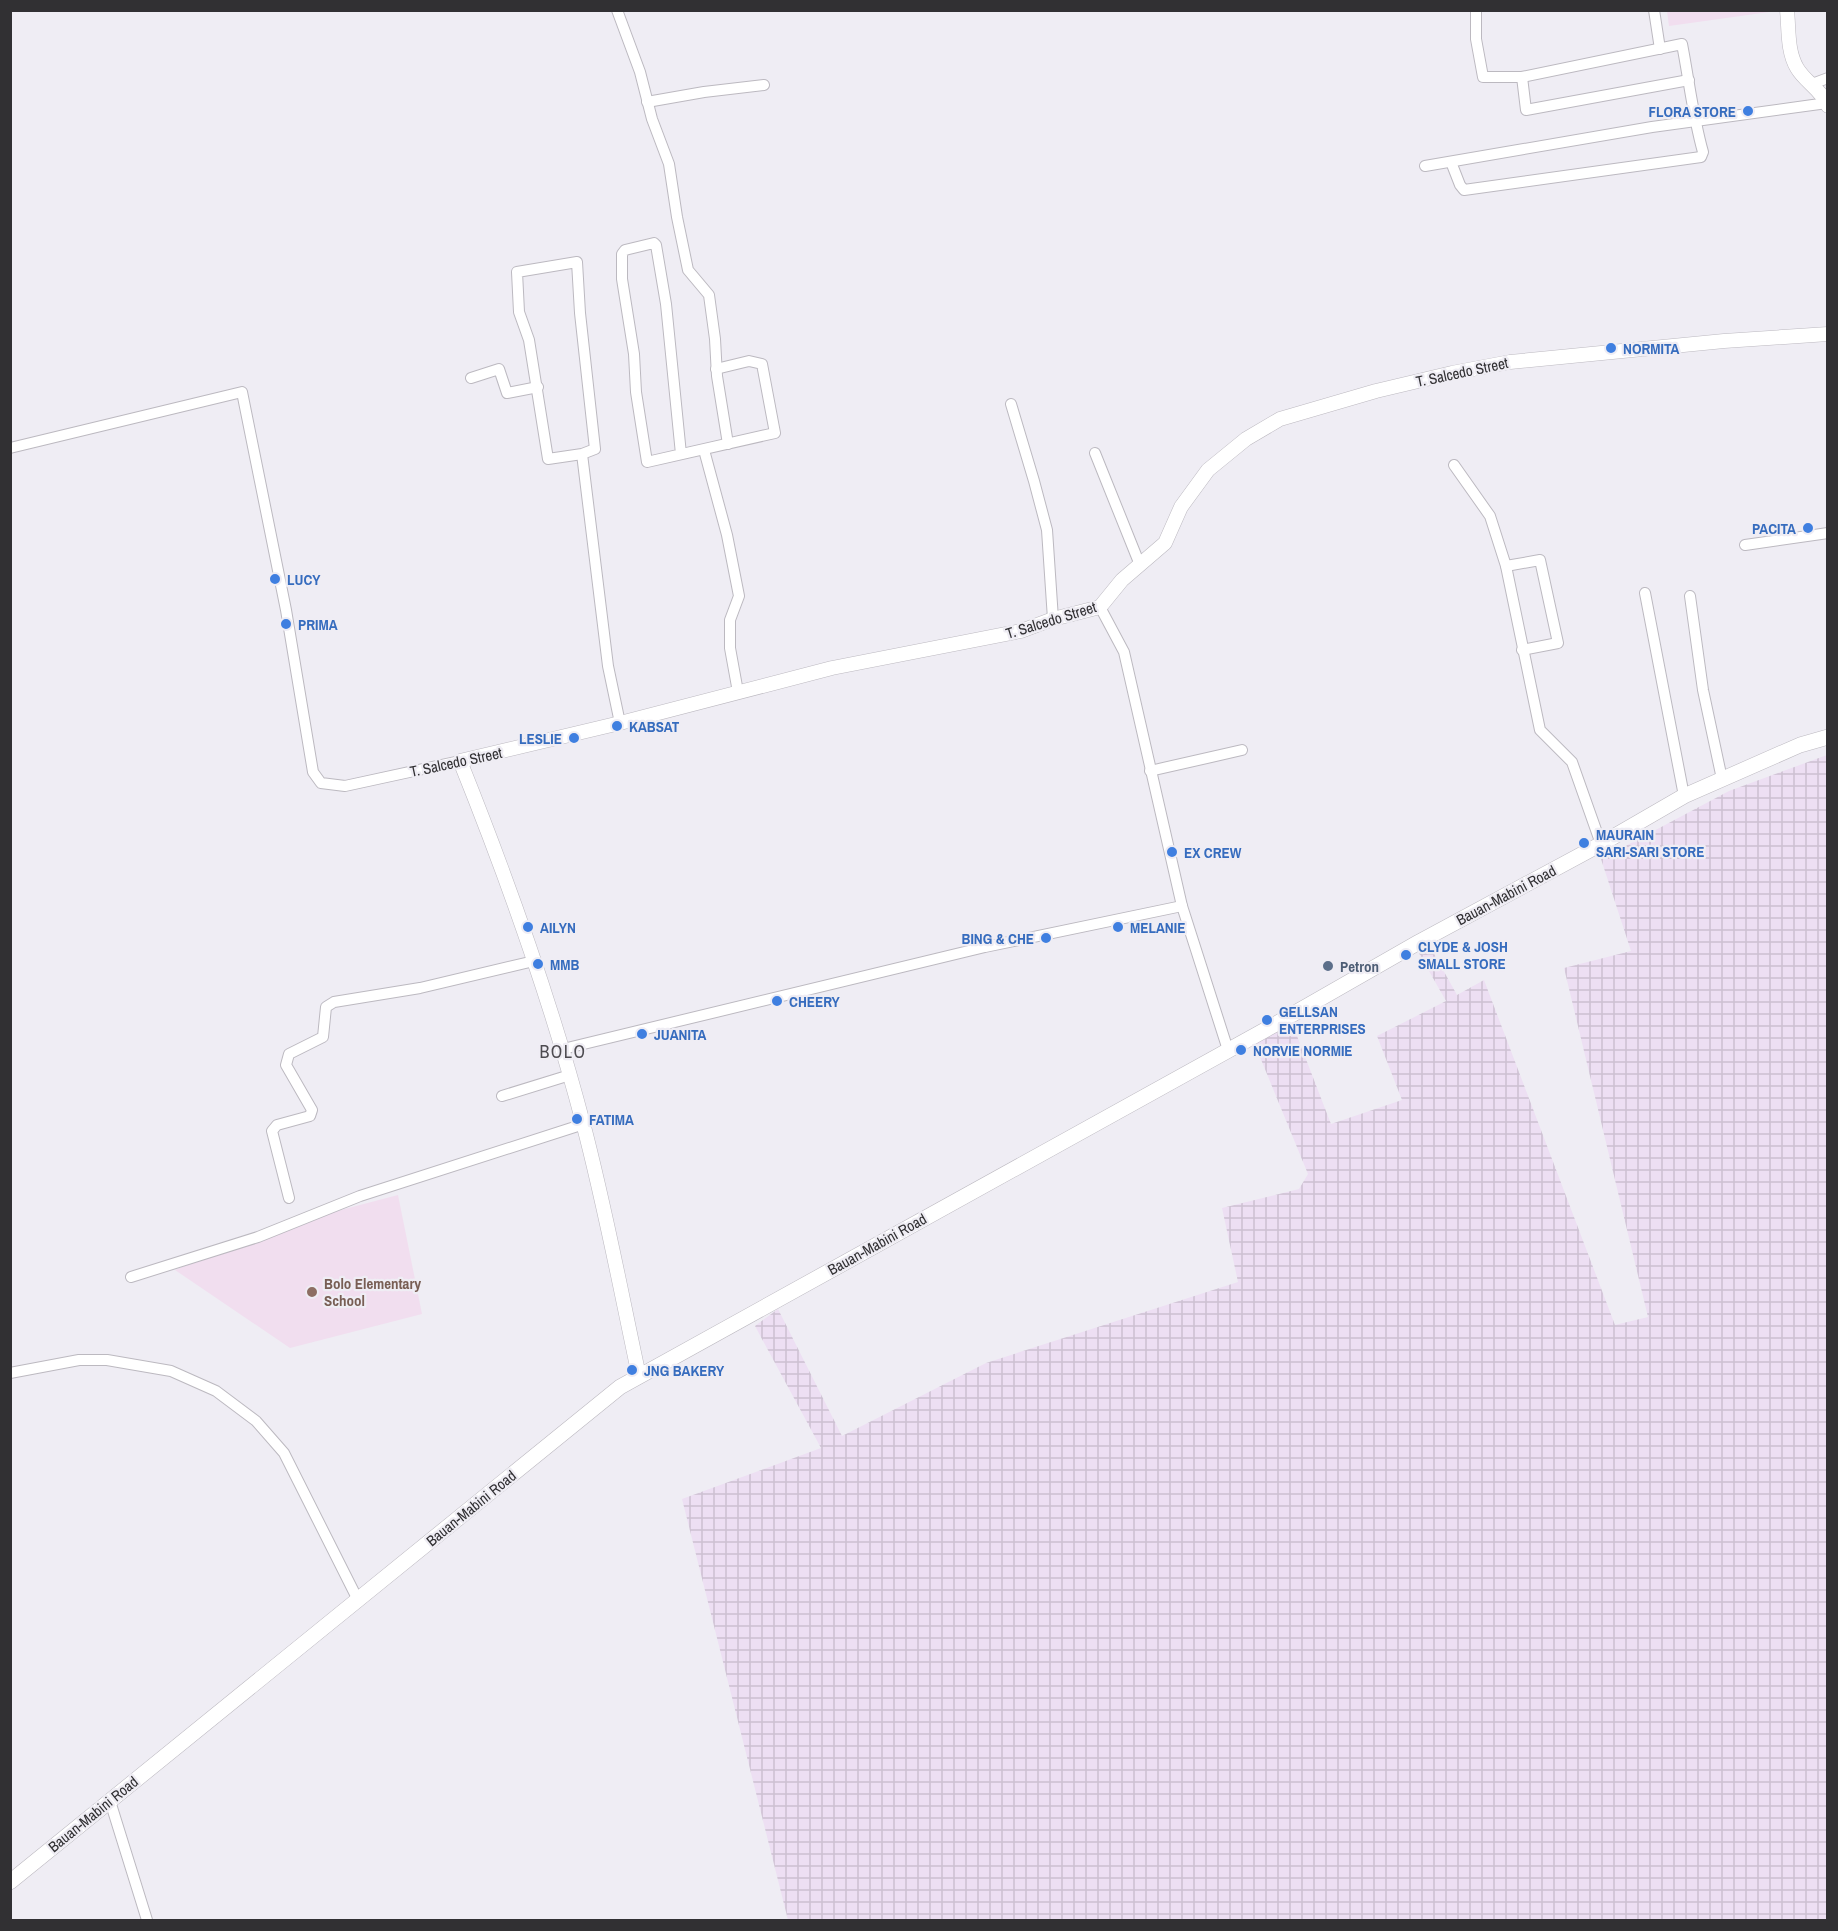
<svg xmlns="http://www.w3.org/2000/svg" width="1838" height="1931" font-family="'Archivo Narrow',sans-serif">
<defs>
<pattern id="industrial-grid" width="8" height="8" patternUnits="userSpaceOnUse" patternTransform="scale(1.5)"><rect width="8" height="8" fill="#eddff3"/><path d="M0 4h8M4 0v8" fill="none" stroke="#ccc0d1"/></pattern>
</defs>
<rect width="100%" height="100%" fill="#efedf4"/>
<path fill="url(#industrial-grid)" d="M1827,755V1920H788L682,1499L821,1448L755,1326L778,1309L842,1436L986,1363L1238,1282L1222,1208L1299,1189L1308,1174L1253,1040L1292,1023L1331,1124L1402,1100L1377,1036L1446,1001L1416,948L1427,941L1457,995L1484,980L1615,1325L1648,1317L1564,968L1631,951L1601,859L1729,791Z"/>
<g fill="#f1deef">
<path d="M1783,10L1669,26L1667,11Z"/>
<path d="M398,1195L422,1314L290,1348L175,1270L280,1226Z"/>
</g>
<g fill="none" stroke-linecap="round" stroke-linejoin="round">
<defs>
<g id="minor">
<path d="M617,10L640,72L652,119L669,164L677,217L688,270L709,295L715,339L717,376L728,444"/>
<path d="M1654,10L1660,49"/>
<path d="M1522,77L1526,110L1689,80"/>
<path d="M1812,84L1828,78"/>
<path d="M647,102L704,92L764,85"/>
<path d="M1451,162L1460,185L1464,190L1701,157L1703,152C1693,117 1689,80 1682,44L1522,77H1483L1476,39V10"/>
<path d="M1425,166L1652,127L1827,103"/>
<path d="M471,378L499,369L507,393L538,387"/>
<path d="M1011,404L1034,481L1047,530L1053,619"/>
<path d="M10,448L242,392L286,610L313,772L321,783L345,786L460,761"/>
<path d="M704,450L727,535L739,596L730,620V648L738,692"/>
<path d="M1095,453L1140,565"/>
<path d="M582,454L548,459L529,340L519,312L517,272L577,262L580,313L595,449L582,454L608,666L620,723"/>
<path d="M681,454L666,304L656,245L654,243L625,250L622,254V279L634,354L636,392L647,462L775,433L762,364L749,361L716,369"/>
<path d="M1454,465L1490,516L1506,566L1540,730L1572,762L1601,844"/>
<path d="M1745,545L1828,533"/>
<path d="M1506,566L1540,560L1558,643L1522,650"/>
<path d="M1645,593L1684,796"/>
<path d="M1690,596L1703,690L1722,779"/>
<path d="M1100,607L1124,652L1182,906L1228,1050"/>
<path d="M1150,771L1242,750"/>
<path d="M563,1049L985,947L1182,906"/>
<path d="M502,1096L570,1075"/>
<path d="M289,1198L272,1131L277,1125L310,1116L312,1110L286,1065L289,1054L323,1037L326,1007L334,1002L420,988L534,961"/>
<path d="M131,1277L258,1237L360,1196L584,1124"/>
<path d="M10,1373L79,1360H107L171,1371L216,1391L256,1421L284,1453L358,1600"/>
<path d="M110,1801L147,1920"/>
</g>
<g id="tertiary">
<path d="M1787,10C1789,29 1787,51 1797,68C1805,82 1822,90 1828,106"/>
<path d="M639,1376C621,1292 605,1206 583,1123C551,1001 507,878 460,761L620,723L832,668L1021,631L1053,619L1100,607L1122,580L1165,543L1181,507L1208,470L1246,439L1280,419L1376,391L1452,373L1510,362L1724,341L1828,334"/>
</g>
<path id="secondary" d="M10,1882L620,1387L1274,1025L1419,942L1601,844L1684,796L1800,745L1828,737"/>
</defs>
<use href="#minor" stroke="#bcb9c0" stroke-width="12"/>
<use href="#tertiary" stroke="#bcb9c0" stroke-width="15"/>
<use href="#secondary" stroke="#bcb9c0" stroke-width="16"/>
<use href="#minor" stroke="#fff" stroke-width="10"/>
<use href="#tertiary" stroke="#fff" stroke-width="14"/>
<use href="#secondary" stroke="#fff" stroke-width="15"/>
</g>
<g fill="#3f7fe0" stroke="#efedf4" stroke-width="2">
<circle cx="1748" cy="111" r="6"/>
<circle cx="1611" cy="348" r="6"/>
<circle cx="1808" cy="528" r="6"/>
<circle cx="275" cy="579" r="6"/>
<circle cx="286" cy="624" r="6"/>
<circle cx="617" cy="726" r="6"/>
<circle cx="574" cy="738" r="6"/>
<circle cx="1584" cy="843" r="6"/>
<circle cx="1172" cy="852" r="6"/>
<circle cx="528" cy="927" r="6"/>
<circle cx="1118" cy="927" r="6"/>
<circle cx="1046" cy="938" r="6"/>
<circle cx="1406" cy="955" r="6"/>
<circle cx="538" cy="964" r="6"/>
<circle cx="777" cy="1001" r="6"/>
<circle cx="1267" cy="1020" r="6"/>
<circle cx="642" cy="1034" r="6"/>
<circle cx="1241" cy="1050" r="6"/>
<circle cx="577" cy="1119" r="6"/>
<circle cx="632" cy="1370" r="6"/>
</g>
<circle fill="#5c6f8a" stroke="#efedf4" stroke-width="2" cx="1328" cy="966" r="6"/>
<circle fill="#8d6e63" stroke="#efedf4" stroke-width="2" cx="312" cy="1292" r="6"/>
<g text-anchor="middle" dominant-baseline="central" stroke-width="4.5" stroke-linejoin="round" paint-order="stroke">
<g font-size="15" font-weight="bold" fill="#366cbe" stroke="#efedf4" text-anchor="start">
<text x="1736" y="111" text-anchor="end">FLORA STORE</text>
<text x="1623" y="348">NORMITA</text>
<text x="1796" y="528" text-anchor="end">PACITA</text>
<text x="287" y="579">LUCY</text>
<text x="298" y="624">PRIMA</text>
<text x="629" y="726">KABSAT</text>
<text x="562" y="738" text-anchor="end">LESLIE</text>
<text x="1596" y="834">MAURAIN<tspan x="1596" dy="17">SARI-SARI STORE</tspan></text>
<text x="1184" y="852">EX CREW</text>
<text x="540" y="927">AILYN</text>
<text x="1130" y="927">MELANIE</text>
<text x="1034" y="938" text-anchor="end">BING &amp; CHE</text>
<text x="1418" y="946">CLYDE &amp; JOSH<tspan x="1418" dy="17">SMALL STORE</tspan></text>
<text x="550" y="964">MMB</text>
<text x="789" y="1001">CHEERY</text>
<text x="1279" y="1011">GELLSAN<tspan x="1279" dy="17">ENTERPRISES</tspan></text>
<text x="654" y="1034">JUANITA</text>
<text x="1253" y="1050">NORVIE NORMIE</text>
<text x="589" y="1119">FATIMA</text>
<text x="644" y="1370">JNG BAKERY</text>
</g>
<g font-size="15" fill="#313033" stroke="#efedf4">
<text transform="translate(1462 372) rotate(-12)">T. Salcedo Street</text>
<text transform="translate(1051 620) rotate(-17)">T. Salcedo Street</text>
<text transform="translate(456 762) rotate(-12)">T. Salcedo Street</text>
<text transform="translate(1506 895) rotate(-28)">Bauan-Mabini Road</text>
<text transform="translate(877 1244) rotate(-29)">Bauan-Mabini Road</text>
<text transform="translate(471 1508) rotate(-39)">Bauan-Mabini Road</text>
<text transform="translate(93 1814) rotate(-39)">Bauan-Mabini Road</text>
</g>
<g font-size="15" font-weight="bold" fill="#4e5e75" stroke="#efedf4" text-anchor="start">
<text x="1340" y="966">Petron</text>
</g>
<g font-size="15" font-weight="bold" fill="#785e54" stroke="#efedf4" text-anchor="start">
<text x="324" y="1283">Bolo Elementary<tspan x="324" dy="17">School</tspan></text>
</g>
<g font-size="18" letter-spacing="1.5" fill="#4d4b50" stroke="#efedf4">
<text x="563" y="1051">BOLO</text>
</g>
</g>
<rect width="1838" height="1931" fill="none" stroke="#313033" stroke-width="24"/>
</svg>
